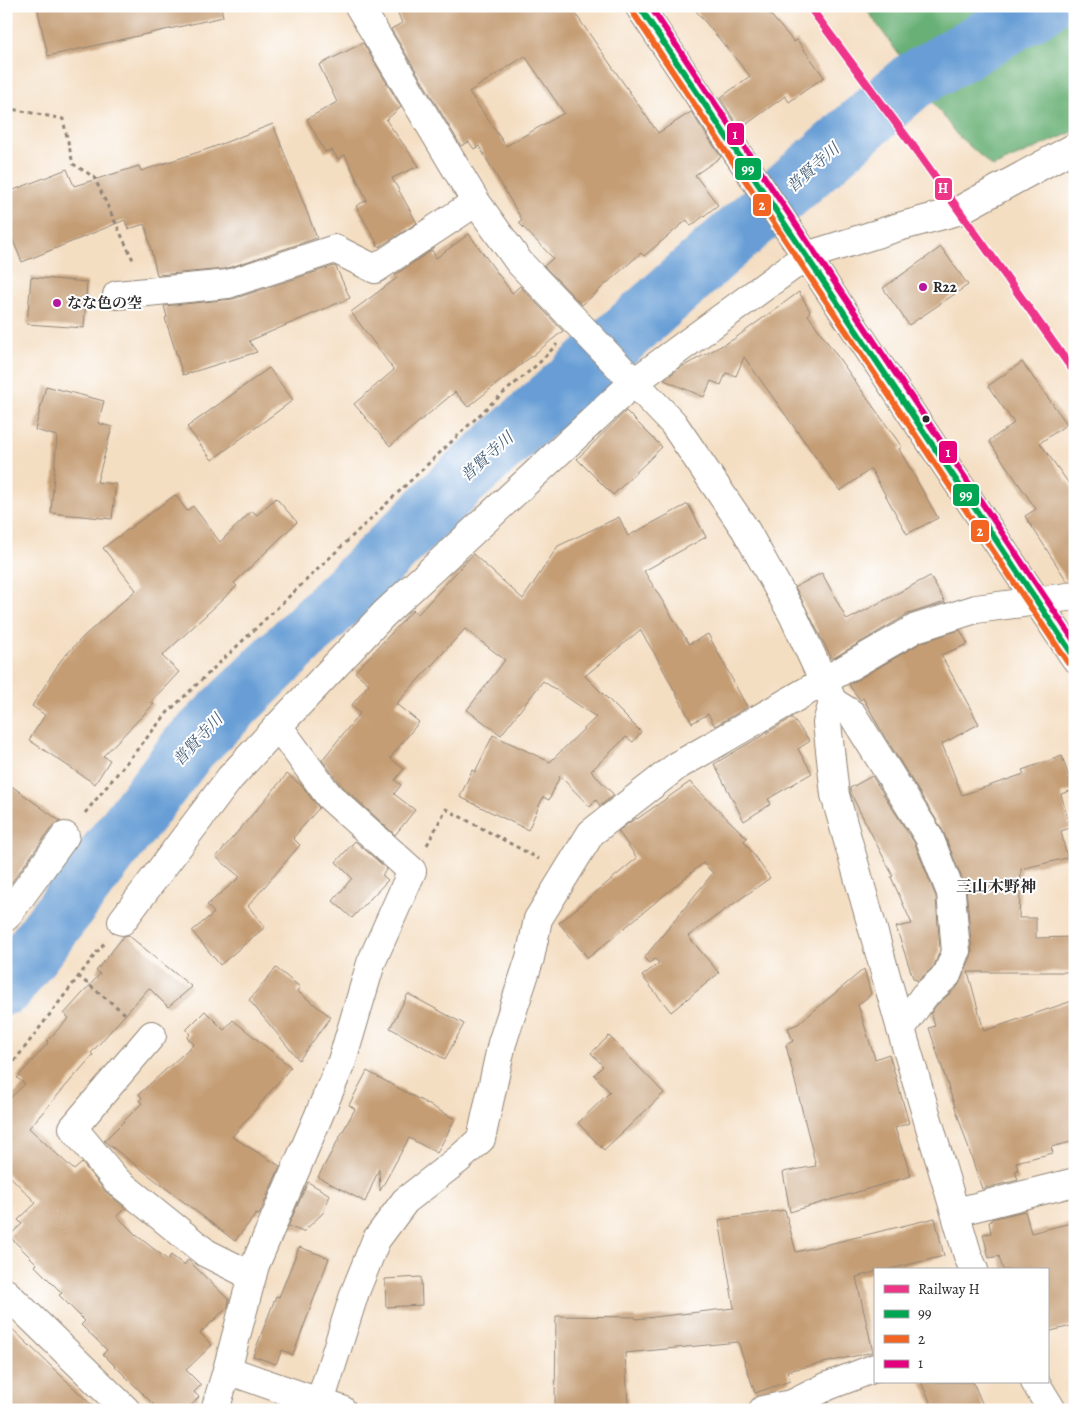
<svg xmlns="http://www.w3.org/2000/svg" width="1081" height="1416" font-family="Alegreya,'Noto Serif JP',serif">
<rect width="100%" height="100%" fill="#fff"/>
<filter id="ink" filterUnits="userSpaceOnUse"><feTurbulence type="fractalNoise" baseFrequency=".02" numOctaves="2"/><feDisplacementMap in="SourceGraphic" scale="10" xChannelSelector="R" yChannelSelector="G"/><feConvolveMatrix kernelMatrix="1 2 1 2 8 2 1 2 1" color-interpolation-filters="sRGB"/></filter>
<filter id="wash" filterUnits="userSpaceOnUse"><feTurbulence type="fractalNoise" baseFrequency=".0096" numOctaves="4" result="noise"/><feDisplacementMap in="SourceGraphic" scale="20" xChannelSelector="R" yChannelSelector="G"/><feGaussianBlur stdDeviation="1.12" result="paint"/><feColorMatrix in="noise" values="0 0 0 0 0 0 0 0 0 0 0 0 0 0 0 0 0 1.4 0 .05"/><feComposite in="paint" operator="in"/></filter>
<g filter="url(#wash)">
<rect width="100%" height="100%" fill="#f4dec2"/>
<path fill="#69b076" stroke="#4a6e50" d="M864,6H1075V131L993,167L956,134Z"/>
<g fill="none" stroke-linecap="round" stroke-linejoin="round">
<path stroke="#679ed5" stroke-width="58" d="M6,986L189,747L459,482L714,254L911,82L1042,6"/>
</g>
<g id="blocks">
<g fill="#c49d74" fill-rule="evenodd">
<path d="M37,6H221L223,17L48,56Z"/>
<path d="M395,6H570L658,133L691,112L721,157L695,175L718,205L691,226L687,220L644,256L641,253L582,305L544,266L553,258L519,223L522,220L479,146L474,149L469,142L461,146L391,29L402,23ZM525,56L564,113L506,146L469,92Z"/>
<path d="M692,6H763L794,42L797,40L824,77L789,102L785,96L740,129L720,98L750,76Z"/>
<path d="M363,43L401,107L386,120L419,166L392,178L417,223L379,247L356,206L367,200L345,155L338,159L332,150L325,152L307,119L337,102L319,65Z"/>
<path d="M273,124L317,238L225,269L157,275L145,224L128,229L125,220L22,262L6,224V193L67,169L74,186L139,166L141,171L211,148Z"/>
<path d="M469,234L512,293L520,286L563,331L468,407L455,392L390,446L354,404L394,370L351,312L397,278L395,275L432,250L436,258Z"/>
<path d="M941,247L968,285L909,325L883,288Z"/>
<path d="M334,266L336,267L350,298L249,341L257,352L183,375L165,318L167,317L164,306L233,299Z"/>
<path d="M31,277L87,282L84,328L27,324Z"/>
<path d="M799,292L810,311L808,315L902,447L899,449L938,518L907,534L871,469L840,491L744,357L736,376L726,373L721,385L711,381L704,397L664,380L678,369L734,339Z"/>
<path d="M1022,362L1067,424L1040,443L1075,492V581H1067L1025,516L1036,509L989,441L1014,423L988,386Z"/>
<path d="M269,368L293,400L212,460L187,427Z"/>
<path d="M46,386L104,401L98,423L112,427L97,482L116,484L112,519L51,513L57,436L35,430Z"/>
<path d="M626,411L662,447L613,495L577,459Z"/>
<path d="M175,495L187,511L193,506L220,542L252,511L257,515L276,498L297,522L234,583L237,586L162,656L179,672L151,702L154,704L103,756L110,760L95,784L29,740L45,715L32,706L61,660L84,636L136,590L103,548Z"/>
<path d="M688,504L706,537L644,571L689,644L708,634L747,707L715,726L708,714L692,723L656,656L640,630L585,676L641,732L633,742L626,737L591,771L614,795L600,806L596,800L590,807L560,776L549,800L543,797L528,830L460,797L472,770L475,772L493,735L550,762L596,717L543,681L501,735L467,710L505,660L465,629L396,704L419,722L390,758L404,769L395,780L401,785L394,794L415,810L395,835L341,785L322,760L360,713L351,706L369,684L355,672L413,610L418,614L473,554L523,599L558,546L619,517L628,536Z"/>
<path d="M822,573L847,620L930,576L945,602L908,614L832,659L795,587Z"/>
<path d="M960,630L968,644L941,655L979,724L942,744L962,795L1024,774L1022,770L1062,756L1073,790L1061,794L1070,828L1061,831L1067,858L1021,869L1019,918H1036V938L1075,937V972H968L984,1031L1075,1000V1141L1051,1147L1053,1153L1016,1162L1018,1170L1015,1171L1018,1180L982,1189L929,1028L935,1026L931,1013L936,1006L958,986L971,957L972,951L966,888L942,829L882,732L863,698L860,700L849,685L922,642Z"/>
<path d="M792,718L810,741L798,749L812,773L768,799L771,804L744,821L714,764Z"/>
<path d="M287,774L302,786L319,808L293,838L300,845L248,906L265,927L220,965L192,931L214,913L207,905L240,877L216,857Z"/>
<path d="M872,776L915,844L936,897L940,950L934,966L918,981L913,978L896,927L912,924L891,877L893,876L850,792V788Z"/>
<path d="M6,782L60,821L52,827L6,890Z"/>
<path d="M690,782L747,838L744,841L770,878L688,936L719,973L671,1012L642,976L659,963L655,959L649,963L644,958L713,873L703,863L588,958L559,923L637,858L618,831L636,818L637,819Z"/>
<path d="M355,841L387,869L382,875L388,880L352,918L333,901L352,878L336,862Z"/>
<path d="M128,935L192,987L168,1007L149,988L91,1053L93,1055L29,1128L74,1170L82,1163L105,1191L125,1208L117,1216L136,1235L168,1260L171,1255L184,1265L188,1260L229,1300L228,1307L200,1333L212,1345L186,1370L201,1385L194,1392L199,1397L187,1410H159L103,1354L107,1350L81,1325L85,1321L59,1295L62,1293L35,1266L37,1264L9,1236L22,1224L18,1220L36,1203L6,1172V1102L25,1084L17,1078L48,1043L47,1041L69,1018L64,1014L100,974L96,971L124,936Z"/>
<path d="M276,968L300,987L297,991L331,1017L299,1060L249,1000Z"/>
<path d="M864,969L871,994L858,1005L875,1059L889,1054L909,1123L895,1128L911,1176L790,1212L783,1172L816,1166L786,1045L793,1041L788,1028L798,1024Z"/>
<path d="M408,994L464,1024L445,1059L390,1028Z"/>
<path d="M205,1011L224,1030L233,1020L291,1067L232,1137L280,1166L259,1215L256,1214L235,1241L104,1141L142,1103L139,1101L142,1098L139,1094L194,1044L187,1038L190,1034L186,1030Z"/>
<path d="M609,1036L664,1093L604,1150L578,1123L610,1092L594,1075L603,1066L591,1053Z"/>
<path d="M367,1071L455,1119L437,1153L409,1138L380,1191L379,1169L365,1202L318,1177L355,1109L349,1105Z"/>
<path d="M308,1182L330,1195L323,1213L303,1232L288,1226Z"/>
<path d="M785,1210L796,1252L935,1218L944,1256L886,1270H875V1272L856,1277L873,1352L787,1371L790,1381L755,1393L738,1342L625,1353L628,1404L555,1406L556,1316L635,1317L636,1319L734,1308L719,1220Z"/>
<path d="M1025,1211L1031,1233L1075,1222V1325L1047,1332V1270H1003L999,1256L989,1258L983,1234L991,1233L989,1222L992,1221L991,1219Z"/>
<path d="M299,1247L329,1258L293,1355L282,1350L276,1364L253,1356L276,1296L279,1297Z"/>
<path d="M421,1277L422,1305L386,1307L385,1279Z"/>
<path d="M6,1323L97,1410H6Z"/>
<path d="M921,1382H973L985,1410H934Z"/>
</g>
</g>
</g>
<g filter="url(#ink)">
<use href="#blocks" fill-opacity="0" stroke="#908476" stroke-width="1"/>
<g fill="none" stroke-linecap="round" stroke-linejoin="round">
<defs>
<g id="minor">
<path d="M359,6L476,202L519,262L673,423L745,529L793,615L833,702L827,723L835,795L901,1029L968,1256L974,1270"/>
<path d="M639,6L1075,658"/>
<path d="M117,295L228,284L335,249L375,269L476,202"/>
<path d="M833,702L852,714L929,837L951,893L956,952L947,975L924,996L901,1029"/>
<path d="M6,917L65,836"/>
<path d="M122,921L230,778L278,726"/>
<path d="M152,1035L73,1128L117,1181L206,1253L252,1276"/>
<path d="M956,1212L1075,1182"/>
<path d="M6,1293L126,1410"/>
<path d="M227,1370L255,1265L342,1061L371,963L412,871L329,796L278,726L384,614L633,383L806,256L902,226L958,211L1075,147"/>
<path d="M1035,1382L1052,1410"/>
<path d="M320,1402L355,1292L376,1240L405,1201L459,1159L481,1139L502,1043L530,958L538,919L591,833L677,766L916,628L976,609L1075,596"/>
<path d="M215,1410L227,1370L342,1410"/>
<path d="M763,1410L792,1404L828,1386L875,1368"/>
</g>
</defs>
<use href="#minor" stroke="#908476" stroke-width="30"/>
<g stroke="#908476" stroke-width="3" stroke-dasharray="4 4" stroke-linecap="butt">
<path d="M6,108L63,119L73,164L94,177L134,262"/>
<path d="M85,813L168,712L493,402L539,363L557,344"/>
<path d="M427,845L446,809L539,859"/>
<path d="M78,976L128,1016"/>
<path d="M6,1075L13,1063L104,943"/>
</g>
<use href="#minor" stroke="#fff" stroke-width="28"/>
<defs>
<path id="bus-1" d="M639,6L1075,658"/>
<path id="bus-2" d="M632,11L1068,663"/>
<path id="bus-3" d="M650,6L1075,642"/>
</defs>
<use href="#bus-1" stroke="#fff" stroke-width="10"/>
<use href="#bus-2" stroke="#fff" stroke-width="10"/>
<use href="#bus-3" stroke="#fff" stroke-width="10"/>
<use href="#bus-1" stroke="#00a651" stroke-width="6"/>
<use href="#bus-2" stroke="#f26522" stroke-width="6"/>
<use href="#bus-3" stroke="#e5007d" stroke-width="6"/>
<defs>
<path id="rail-1" d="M809,6L913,146L1075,373"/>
</defs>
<use href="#rail-1" stroke="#fff" stroke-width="11"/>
<use href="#rail-1" stroke="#ee3689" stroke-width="8"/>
</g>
</g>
<g fill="#b5179e" stroke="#fff" stroke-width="2">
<circle cx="923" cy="287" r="5"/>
<circle cx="57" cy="303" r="5"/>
</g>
<circle fill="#2b2b2b" stroke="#fff" stroke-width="2" cx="926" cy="419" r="4.5"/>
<g text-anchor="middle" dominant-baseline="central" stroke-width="4" stroke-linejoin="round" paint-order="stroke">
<g font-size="15" font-weight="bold" fill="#2b2b2b" stroke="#fff" text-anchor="start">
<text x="933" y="287">R22</text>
<text x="67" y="303">なな色の空</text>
</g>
<g font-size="16" font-style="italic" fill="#465f77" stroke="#fff">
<text transform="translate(813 168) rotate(-42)">普賢寺川</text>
<text transform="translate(487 457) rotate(-42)">普賢寺川</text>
<text transform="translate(198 740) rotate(-47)">普賢寺川</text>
</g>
<g font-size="16" font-weight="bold" fill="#2b2b2b" stroke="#fff">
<text x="996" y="887">三山木野神</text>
</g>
</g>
<g stroke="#fff" stroke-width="2">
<rect x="726" y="122" width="19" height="24" rx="5" fill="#e5007d"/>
<rect x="734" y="157" width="28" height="24" rx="5" fill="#00a651"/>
<rect x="934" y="177" width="19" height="24" rx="5" fill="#ee3689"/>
<rect x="752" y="193" width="20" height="24" rx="5" fill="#f26522"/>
<rect x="938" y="440" width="20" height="24" rx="5" fill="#e5007d"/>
<rect x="952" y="483" width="28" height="24" rx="5" fill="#00a651"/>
<rect x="970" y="519" width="20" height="24" rx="5" fill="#f26522"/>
</g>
<g font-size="14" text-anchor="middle" font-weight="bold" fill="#fff">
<text x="735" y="139">1</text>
<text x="748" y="174">99</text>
<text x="943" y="193">H</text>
<text x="762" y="210">2</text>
<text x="948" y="457">1</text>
<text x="966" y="500">99</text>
<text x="980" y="536">2</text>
</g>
<rect width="1081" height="1416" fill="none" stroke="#fff" stroke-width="25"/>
<rect x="874" y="1268" width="175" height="115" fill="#ffffff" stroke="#aaaaaa"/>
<rect x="884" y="1285" width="25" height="8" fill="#ee3689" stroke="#aaaaaa"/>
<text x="918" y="1294" font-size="15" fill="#2b2b2b">Railway H</text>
<rect x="884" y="1310" width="25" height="8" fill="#00a651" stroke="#aaaaaa"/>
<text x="918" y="1318" font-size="15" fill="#2b2b2b">99</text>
<rect x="884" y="1335" width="25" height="8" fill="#f26522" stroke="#aaaaaa"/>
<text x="918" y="1344" font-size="15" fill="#2b2b2b">2</text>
<rect x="884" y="1360" width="25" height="8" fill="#e5007d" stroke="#aaaaaa"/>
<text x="918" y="1368" font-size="15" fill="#2b2b2b">1</text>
</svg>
